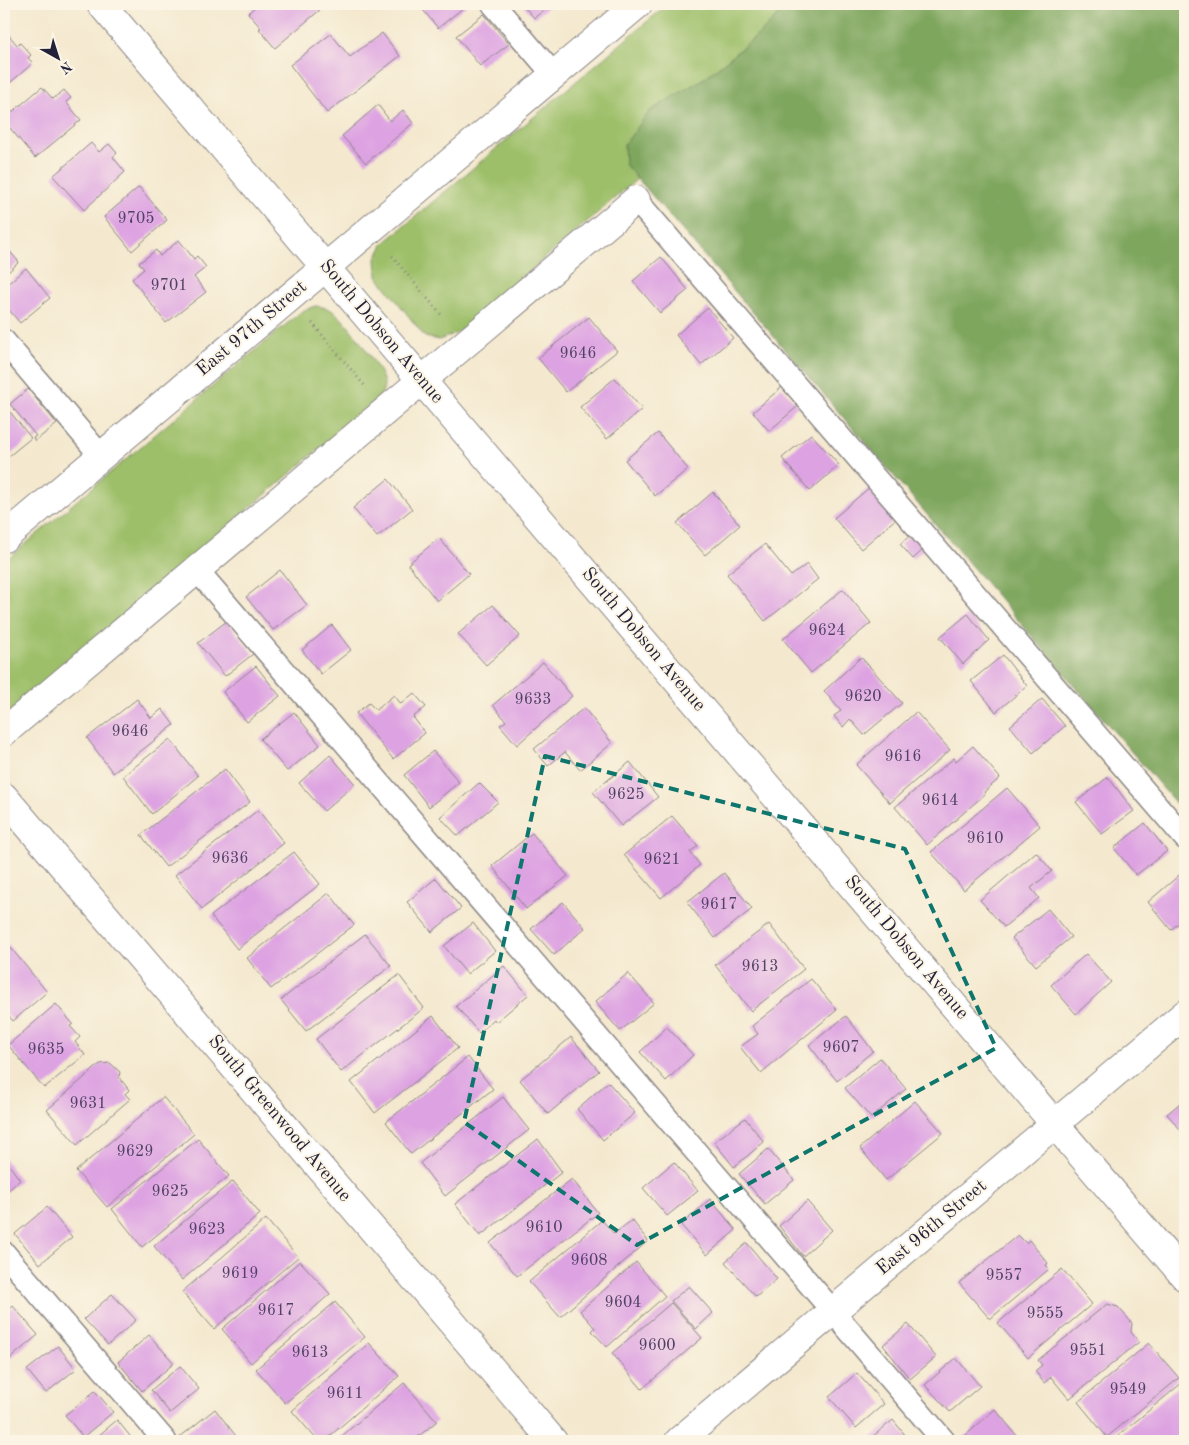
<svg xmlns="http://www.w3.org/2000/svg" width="1189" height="1445" font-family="'Old Standard TT',serif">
<rect width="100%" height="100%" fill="#fcf5e5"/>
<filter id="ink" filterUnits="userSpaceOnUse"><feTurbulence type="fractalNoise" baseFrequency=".02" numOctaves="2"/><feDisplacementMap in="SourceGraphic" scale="10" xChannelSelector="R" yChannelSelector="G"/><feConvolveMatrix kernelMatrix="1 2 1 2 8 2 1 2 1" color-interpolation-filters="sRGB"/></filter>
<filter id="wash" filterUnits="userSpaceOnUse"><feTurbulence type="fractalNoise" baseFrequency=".0096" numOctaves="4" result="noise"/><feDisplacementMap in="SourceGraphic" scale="20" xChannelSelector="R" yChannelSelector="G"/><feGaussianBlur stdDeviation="1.12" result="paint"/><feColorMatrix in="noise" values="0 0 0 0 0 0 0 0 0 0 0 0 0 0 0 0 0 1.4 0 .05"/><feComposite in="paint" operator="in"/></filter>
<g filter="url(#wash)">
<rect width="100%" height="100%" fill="#f4e9cf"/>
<g fill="#9dbf69" stroke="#607052">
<path d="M668,4H790L758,35L706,77L650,111L625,164L637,179L457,333L439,340L425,337L377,276L376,258L384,243Z"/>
<path d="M315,306C325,307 332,309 339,316C349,325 384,372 384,384C384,394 377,399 370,406L4,716V562L302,311Z"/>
</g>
<path fill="#7ea65d" stroke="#50644c" d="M790,4H1185V814L625,164L624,145L650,111L706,77L758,35Z"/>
<g id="blocks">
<g fill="#dda2e2">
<path d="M258,4H327L275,48L259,29L261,28L248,13Z"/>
<path d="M418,4H468L438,28Z"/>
<path d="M522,4H552L534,18Z"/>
<path d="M484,14L509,44L480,66L456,36Z"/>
<path d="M4,29L17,45L20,43L31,55L28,58L33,63L4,88Z"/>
<path d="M382,33L400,56L327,113L290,65L331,34L350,57Z"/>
<path d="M42,87L53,99L64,90L71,98L66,102L81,120L35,158L4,121V119Z"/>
<path d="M378,105L390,121L403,110L413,123L366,163L342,136Z"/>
<path d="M91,143L99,152L109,144L117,153L113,157L125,172L84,210L53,176Z"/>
<path d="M139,187L167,220L132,251L104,217Z"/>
<path d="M179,240L194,259L197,256L206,267L194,277L206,292L166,323L132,279L144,269L139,263L156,250L160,256Z"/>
<path d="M4,245L19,262L4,276Z"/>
<path d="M661,257L688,290L660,313L633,281Z"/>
<path d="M26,268L50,298L20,323L4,304V287Z"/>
<path d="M708,308L733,338L701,365L676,335Z"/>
<path d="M589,317L617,351L566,392L538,358Z"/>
<path d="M615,378L642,409L607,439L580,407Z"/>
<path d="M782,387L798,406L769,431L753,412Z"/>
<path d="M28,389L57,424L35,441L33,438L36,436L10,404Z"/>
<path d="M7,408L31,438L4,460V410Z"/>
<path d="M658,433L688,469L655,496L625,460Z"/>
<path d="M811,434L839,465L810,491L782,458Z"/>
<path d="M388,479L412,509L377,537L353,508Z"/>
<path d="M871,486L898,517L861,549L834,518Z"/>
<path d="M713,492L740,525L705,555L677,523Z"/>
<path d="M912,534L925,548L913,559L900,544Z"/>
<path d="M439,538L469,574L437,601L408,564Z"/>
<path d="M765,544L791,576L807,564L818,579L765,621L727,574Z"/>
<path d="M280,570L307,605L273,630L246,597Z"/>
<path d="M843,589L871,623L811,673L783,639Z"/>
<path d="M493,605L520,636L486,665L458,634Z"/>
<path d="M968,614L989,640L963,664L940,637Z"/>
<path d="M227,621L253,654L225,676L198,643Z"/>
<path d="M332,625L351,650L321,674L302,650Z"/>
<path d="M1003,655L1027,686L996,712L971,681Z"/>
<path d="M861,657L902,703L864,735L850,719L843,727L834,716L841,711L824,691Z"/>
<path d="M543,662L572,696L517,745L500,725L506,721L493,705Z"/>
<path d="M256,666L280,696L247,722L223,692Z"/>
<path d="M414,693L426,707L413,717L425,733L393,759L356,713L369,703L376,710L394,695L401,704Z"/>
<path d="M137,699L151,718L162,709L174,725L113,773L87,738Z"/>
<path d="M1042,699L1065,726L1033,753L1010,726Z"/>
<path d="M584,708L612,743L580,770L565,752L548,766L534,749Z"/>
<path d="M294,712L320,745L287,771L260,739Z"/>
<path d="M916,712L950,750L890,803L856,765Z"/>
<path d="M170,739L198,776L152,814L123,776Z"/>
<path d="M973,746L1000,778L984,792L985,794L927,845L895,807L954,758L956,761Z"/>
<path d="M433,751L459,782L429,807L404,775Z"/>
<path d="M330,755L355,784L324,811L299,783Z"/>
<path d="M630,762L658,797L621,826L593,792Z"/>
<path d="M225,769L250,802L166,867L141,835Z"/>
<path d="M1108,777L1134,811L1102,834L1076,802Z"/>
<path d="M479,783L498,802L458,836L440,817Z"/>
<path d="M1007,788L1040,826L964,890L931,852Z"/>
<path d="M258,810L284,843L202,909L175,875Z"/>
<path d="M672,816L698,846L690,852L700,865L661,898L624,855Z"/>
<path d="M1145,823L1167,851L1136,875L1114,848Z"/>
<path d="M532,833L568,876L526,909L492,866Z"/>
<path d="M294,852L320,884L237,949L211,916Z"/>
<path d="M1036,852L1052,871L1031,888L1039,898L1004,927L980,900Z"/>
<path d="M1185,870V917L1171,930L1148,902Z"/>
<path d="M724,873L752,909L715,938L687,902Z"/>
<path d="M436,878L461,908L432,932L407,902Z"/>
<path d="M329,893L354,925L271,989L247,958Z"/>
<path d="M563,902L585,928L554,955L531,929Z"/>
<path d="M1048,909L1071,937L1036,966L1012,938Z"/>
<path d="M473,923L495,951L467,974L444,946Z"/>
<path d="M769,924L804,969L751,1011L715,965Z"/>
<path d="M365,934L391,966L306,1031L281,1000Z"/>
<path d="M6,942L47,992L13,1021L4,1010V944Z"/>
<path d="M1086,954L1111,982L1076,1014L1051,985Z"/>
<path d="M504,966L528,995L496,1022L494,1019L479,1033L456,1006Z"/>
<path d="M628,973L654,1003L620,1031L595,1002Z"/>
<path d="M399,975L424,1008L341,1072L316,1039Z"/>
<path d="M811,979L837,1010L761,1073L740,1047L758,1034L752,1026Z"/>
<path d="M56,1004L73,1024L70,1026L80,1037L75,1042L85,1055L44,1088L8,1045Z"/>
<path d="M433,1016L458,1048L375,1113L351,1082Z"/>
<path d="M846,1016L873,1051L837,1081L809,1045Z"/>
<path d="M667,1027L693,1055L666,1081L640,1052Z"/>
<path d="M571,1037L599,1071L548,1114L520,1080Z"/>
<path d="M468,1057L493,1089L411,1154L386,1122Z"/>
<path d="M880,1058L906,1089L871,1118L845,1088Z"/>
<path d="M110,1063L120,1072L119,1077L129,1090L125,1094L130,1099L77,1145L47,1110L100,1064Z"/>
<path d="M608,1082L635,1113L603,1140L577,1109Z"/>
<path d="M163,1097L194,1134L107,1207L76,1171Z"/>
<path d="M503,1097L529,1130L445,1196L420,1163Z"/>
<path d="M1185,1099V1135L1167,1114Z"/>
<path d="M915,1101L943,1133L886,1180L860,1148Z"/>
<path d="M745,1118L764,1142L734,1167L714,1142Z"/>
<path d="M198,1139L229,1176L142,1247L112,1209Z"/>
<path d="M538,1139L562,1172L480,1236L455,1204Z"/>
<path d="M768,1149L794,1180L765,1204L739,1174Z"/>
<path d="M4,1158L20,1180L4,1194Z"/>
<path d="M674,1162L698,1191L667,1216L643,1188Z"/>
<path d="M572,1179L598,1213L517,1276L490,1243Z"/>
<path d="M233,1181L260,1214L182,1280L154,1246Z"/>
<path d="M710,1199L736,1230L707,1255L681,1225Z"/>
<path d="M807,1201L832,1230L803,1256L779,1226Z"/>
<path d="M47,1207L72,1237L40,1264L15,1234Z"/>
<path d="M266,1219L298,1257L214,1329L182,1292Z"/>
<path d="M602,1220L614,1234L632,1220L648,1241L560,1317L529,1282Z"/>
<path d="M1018,1235L1026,1243L1029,1240L1048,1263L1046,1265L1049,1269L990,1319L959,1283Z"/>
<path d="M747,1243L777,1279L756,1297L725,1262Z"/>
<path d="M300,1261L330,1294L251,1363L222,1329Z"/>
<path d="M636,1262L665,1296L607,1347L592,1331L595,1328L580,1311Z"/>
<path d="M1062,1269L1092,1304L1028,1358L998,1323Z"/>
<path d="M689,1286L713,1313L696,1329L671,1301Z"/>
<path d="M112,1294L136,1320L108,1345L84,1319Z"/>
<path d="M335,1302L365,1337L285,1403L256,1369Z"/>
<path d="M671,1303L702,1338L642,1389L612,1353Z"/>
<path d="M1107,1304L1118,1307L1132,1323L1131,1332L1139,1342L1069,1399L1051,1377L1044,1383L1035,1371L1042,1365L1038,1360Z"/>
<path d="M13,1306L38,1335L6,1362L4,1359V1314Z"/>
<path d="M908,1324L936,1357L910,1379L883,1345Z"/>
<path d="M149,1335L174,1363L142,1391L118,1362Z"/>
<path d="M369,1343L399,1376L324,1441H318L292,1411Z"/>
<path d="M1149,1343L1179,1378L1107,1437L1078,1402Z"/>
<path d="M58,1346L76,1369L46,1393L27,1370Z"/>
<path d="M956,1358L980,1386L950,1412L925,1385Z"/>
<path d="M180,1366L199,1389L170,1413L151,1390Z"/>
<path d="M857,1373L884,1404L856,1428L829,1397Z"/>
<path d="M1183,1382L1185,1385V1441H1112Z"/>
<path d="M404,1383L437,1421L413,1441H336Z"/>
<path d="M95,1391L113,1412L83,1437L65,1415Z"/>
<path d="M215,1409L239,1440L236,1441H184L180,1437Z"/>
<path d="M995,1409L1018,1437L1013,1441H968L964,1437Z"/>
<path d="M117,1420L134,1441H92Z"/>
<path d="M893,1420L910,1441H867Z"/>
</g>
</g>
</g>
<g filter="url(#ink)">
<use href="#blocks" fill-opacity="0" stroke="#8b8685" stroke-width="1"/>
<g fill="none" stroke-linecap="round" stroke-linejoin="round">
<defs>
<g id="lane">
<path d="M493,4L554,75"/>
<path d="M636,200L1185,838"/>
<path d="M4,341L101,456"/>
<path d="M197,570L944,1441"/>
<path d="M4,1253L165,1441"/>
</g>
<g id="street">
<path d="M101,4L1185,1277"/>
<path d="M4,538L638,4"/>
<path d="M4,732L636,200"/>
<path d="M4,797L553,1441"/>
<path d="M679,1441L1185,1014"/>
</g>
</defs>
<use href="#lane" stroke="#8b8685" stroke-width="25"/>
<use href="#street" stroke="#8b8685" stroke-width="30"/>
<g stroke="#8b8685" stroke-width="3" stroke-dasharray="1 4" stroke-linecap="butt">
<path d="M392,256L443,317"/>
<path d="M312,323L364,385"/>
</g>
<use href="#lane" stroke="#fff" stroke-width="22"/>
<use href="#street" stroke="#fff" stroke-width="28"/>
</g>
</g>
<path fill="none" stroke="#0f766e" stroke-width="4" stroke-dasharray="10 6" stroke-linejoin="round" d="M545,756L905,849L996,1048L637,1245L464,1122Z"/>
<g text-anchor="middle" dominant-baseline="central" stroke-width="4" stroke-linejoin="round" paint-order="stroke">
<g font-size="16" fill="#514265">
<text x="136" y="219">9705</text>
<text x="169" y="286">9701</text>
<text x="578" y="354">9646</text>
<text x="827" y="631">9624</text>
<text x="863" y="697">9620</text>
<text x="533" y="700">9633</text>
<text x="130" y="732">9646</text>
<text x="903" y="757">9616</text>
<text x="626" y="795">9625</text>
<text x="940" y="801">9614</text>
<text x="985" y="839">9610</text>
<text x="230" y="859">9636</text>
<text x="662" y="860">9621</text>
<text x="719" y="905">9617</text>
<text x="760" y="967">9613</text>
<text x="841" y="1048">9607</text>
<text x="46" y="1050">9635</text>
<text x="88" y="1104">9631</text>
<text x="135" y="1152">9629</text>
<text x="170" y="1192">9625</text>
<text x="544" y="1228">9610</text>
<text x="207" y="1230">9623</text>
<text x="589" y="1261">9608</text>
<text x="240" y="1274">9619</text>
<text x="1004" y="1276">9557</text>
<text x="623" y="1303">9604</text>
<text x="276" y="1311">9617</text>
<text x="1045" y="1314">9555</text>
<text x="657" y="1346">9600</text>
<text x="1088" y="1351">9551</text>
<text x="310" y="1353">9613</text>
<text x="1128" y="1390">9549</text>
<text x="345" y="1394">9611</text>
</g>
<g font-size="19" fill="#22223b" stroke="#fcf5e5">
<text transform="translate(252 329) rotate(-40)">East 97th Street</text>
<text transform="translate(381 332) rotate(50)">South Dobson Avenue</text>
<text transform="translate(643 640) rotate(50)">South Dobson Avenue</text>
<text transform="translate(906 948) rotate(50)">South Dobson Avenue</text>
<text transform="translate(279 1119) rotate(50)">South Greenwood Avenue</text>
<text transform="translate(932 1228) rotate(-40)">East 96th Street</text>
</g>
</g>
<rect width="1189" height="1445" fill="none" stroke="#fcf5e5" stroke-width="20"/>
<g transform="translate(58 58) rotate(141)" stroke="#fcf5e5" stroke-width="4" paint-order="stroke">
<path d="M0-4L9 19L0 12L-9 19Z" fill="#22223b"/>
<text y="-8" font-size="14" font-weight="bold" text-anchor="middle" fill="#22223b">N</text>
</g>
</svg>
